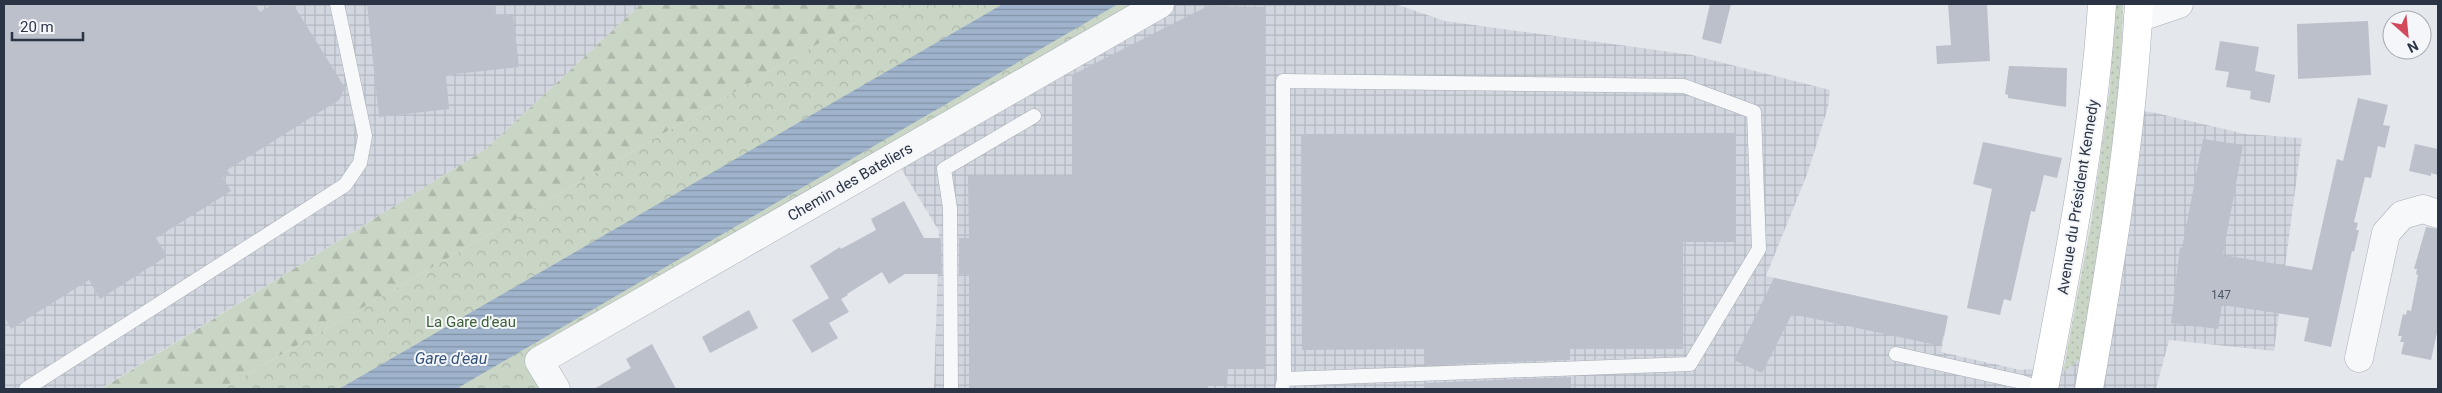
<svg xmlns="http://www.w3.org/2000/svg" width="2442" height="393" font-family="Roboto,sans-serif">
<defs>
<pattern id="industrial-grid" width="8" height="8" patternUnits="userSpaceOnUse" patternTransform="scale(1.25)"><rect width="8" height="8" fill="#d2d6de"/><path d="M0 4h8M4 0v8" fill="none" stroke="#b4b8c0"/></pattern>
<pattern id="grass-dots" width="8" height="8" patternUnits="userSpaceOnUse" patternTransform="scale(1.25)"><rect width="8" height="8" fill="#c9d6c5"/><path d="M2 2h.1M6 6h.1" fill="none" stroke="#adb8ab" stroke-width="1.8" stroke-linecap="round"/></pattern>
<pattern id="forest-firs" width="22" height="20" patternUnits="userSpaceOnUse" patternTransform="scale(1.25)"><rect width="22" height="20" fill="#c9d6c5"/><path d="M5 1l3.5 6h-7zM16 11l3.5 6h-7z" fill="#adb8ab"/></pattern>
<pattern id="park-crowns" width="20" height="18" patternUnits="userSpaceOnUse" patternTransform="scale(1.25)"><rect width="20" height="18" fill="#c9d6c5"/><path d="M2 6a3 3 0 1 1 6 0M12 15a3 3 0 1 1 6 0" fill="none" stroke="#adb8ab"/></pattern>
<pattern id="water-rules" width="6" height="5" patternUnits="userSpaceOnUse" patternTransform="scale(1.25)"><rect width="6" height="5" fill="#9fb4cc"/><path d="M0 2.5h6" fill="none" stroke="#8293a7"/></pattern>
</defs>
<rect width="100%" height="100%" fill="#e4e7ec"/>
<g fill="url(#industrial-grid)">
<path d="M4,4H641L486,149L100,389H4Z"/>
<path d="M1138,4H1395L1445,21L1692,55L1830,90L1828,107L1808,172L1766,276L1948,316L1941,352L2020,370L2066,366L2114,106L2156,113L2245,134L2302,138L2274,351L2169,340L2156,389H934L939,231L888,147Z"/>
</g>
<path fill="url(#grass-dots)" d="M2115,4H2123C2121,123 2100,241 2080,359L2063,372L2092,218L2110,88Z"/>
<path fill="url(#forest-firs)" d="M641,4H887L222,389H101L486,149Z"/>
<path fill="url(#park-crowns)" d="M887,4H1138L530,356L547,389H222Z"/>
<path fill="url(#water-rules)" d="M1003,4H1118L456,389H339Z"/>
<g fill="#bbc0ca">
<path d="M4,4H255L260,12L273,4H293L345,88L339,100L227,170L230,174L223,178L231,191L156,238L167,256L100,299L89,280L11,329L4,316Z"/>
<path d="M367,4H494L495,15L513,14L519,67L446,75L449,109L379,117Z"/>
<path d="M1710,4H1731L1721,44L1702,39Z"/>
<path d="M1948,4H1987L1990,61L1937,64L1936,46L1951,45Z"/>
<path d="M1208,6L1265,7V369H1228L1227,386L1208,385V389H969V274H959V238H969L968,176H1072V75Z"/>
<path d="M2368,21L2371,75L2298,79L2297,24Z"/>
<path d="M2220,41L2259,47L2255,71L2275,75L2270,103L2250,99L2251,91L2226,87L2229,72L2215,70Z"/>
<path d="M2009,66L2067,68L2066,107L2008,98V95L2005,94Z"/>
<path d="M2358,98L2388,105L2383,125L2390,126L2385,148L2378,146L2371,178L2365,177L2354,222L2358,223L2356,230H2359L2354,252L2352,251L2331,347L2304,341L2309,318L2222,305L2218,329L2171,323L2180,247L2182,248L2203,139L2243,145L2223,255L2312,270L2337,159L2343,161Z"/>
<path d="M1736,133V242H1683V349H1570V360L1425,365V349L1302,350L1301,134Z"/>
<path d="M1983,142L2062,158L2057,178L2044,175L2035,212L2031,211L2011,301L2004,299L2000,315L1967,308L1992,189L1973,184Z"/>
<path d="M2415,144L2438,149V175L2431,173V176L2409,171Z"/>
<path d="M904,201L924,238H941L942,274H905L889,284L882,272L847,294L848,295L841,299L849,312L829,323L838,338L812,353L792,320L829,298L810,266L840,247L841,249L876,230L871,219Z"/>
<path d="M2426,227L2438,229V328L2431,360L2401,354L2404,342H2400L2402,336H2398L2403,314L2406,315L2407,310L2411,311L2418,275L2416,274L2417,269H2414Z"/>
<path d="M1774,278L1948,316L1941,346L1792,314L1762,373L1734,360Z"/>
<path d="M749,310L758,328L710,353L702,337Z"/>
<path d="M652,344L676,389H594L631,368L626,359Z"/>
<path d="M1571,377V389H1425V383Z"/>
</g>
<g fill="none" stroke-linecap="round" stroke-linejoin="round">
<defs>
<g id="lane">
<path d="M1896,354L2022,382L2041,389"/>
<path d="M26,389L345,185L360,163L365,136L337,4"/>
<path d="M951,389L950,208L944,169L1034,116"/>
<path d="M1282,389L1284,379L1283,81L1684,86L1754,112L1759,249L1690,364L1284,379"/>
</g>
<g id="street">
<path d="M2138,18L2179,4"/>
<path d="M2359,358L2386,233L2402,215L2423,209L2438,214"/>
<path d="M556,389L539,361L1160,4"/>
</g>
<g id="secondary">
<path d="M2044,389C2068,262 2094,133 2102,4"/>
<path d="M2089,389C2111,261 2132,134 2139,4"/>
</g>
</defs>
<use href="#lane" stroke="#a9aeb7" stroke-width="15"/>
<use href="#street" stroke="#a9aeb7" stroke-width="29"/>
<use href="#secondary" stroke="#a9aeb7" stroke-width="29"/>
<use href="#lane" stroke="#f7f8fa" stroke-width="14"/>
<use href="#street" stroke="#f7f8fa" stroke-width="28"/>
<use href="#secondary" stroke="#fff" stroke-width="28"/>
</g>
<g text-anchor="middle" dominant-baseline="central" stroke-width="4" stroke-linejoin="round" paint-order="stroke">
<g font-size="12" fill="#4f5766">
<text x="2221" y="295">147</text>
</g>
<g font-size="15" fill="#2b3445" stroke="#f4f6f9">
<text transform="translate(850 182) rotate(-30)">Chemin des Bateliers</text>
<text transform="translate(2078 197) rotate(-81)">Avenue du Président Kennedy</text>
</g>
<g font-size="15" fill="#3f6138" stroke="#f4f6f9">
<text x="471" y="322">La Gare d'eau</text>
</g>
<g font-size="16" font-style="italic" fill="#34527a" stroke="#f4f6f9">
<text x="451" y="358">Gare d'eau</text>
</g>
</g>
<rect width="2442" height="393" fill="none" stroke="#2b3445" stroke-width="10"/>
<g transform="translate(2407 35) rotate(153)"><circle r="24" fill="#f4f6f9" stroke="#a4a8b1"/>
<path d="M0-4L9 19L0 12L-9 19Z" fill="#d1495b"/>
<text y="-8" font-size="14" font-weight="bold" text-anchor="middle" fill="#2b3445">N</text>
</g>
<path d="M12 32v8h71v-8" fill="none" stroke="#2b3445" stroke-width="2.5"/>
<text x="20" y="32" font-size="15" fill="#2b3445" stroke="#f4f6f9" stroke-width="4" paint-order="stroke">20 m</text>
</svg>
